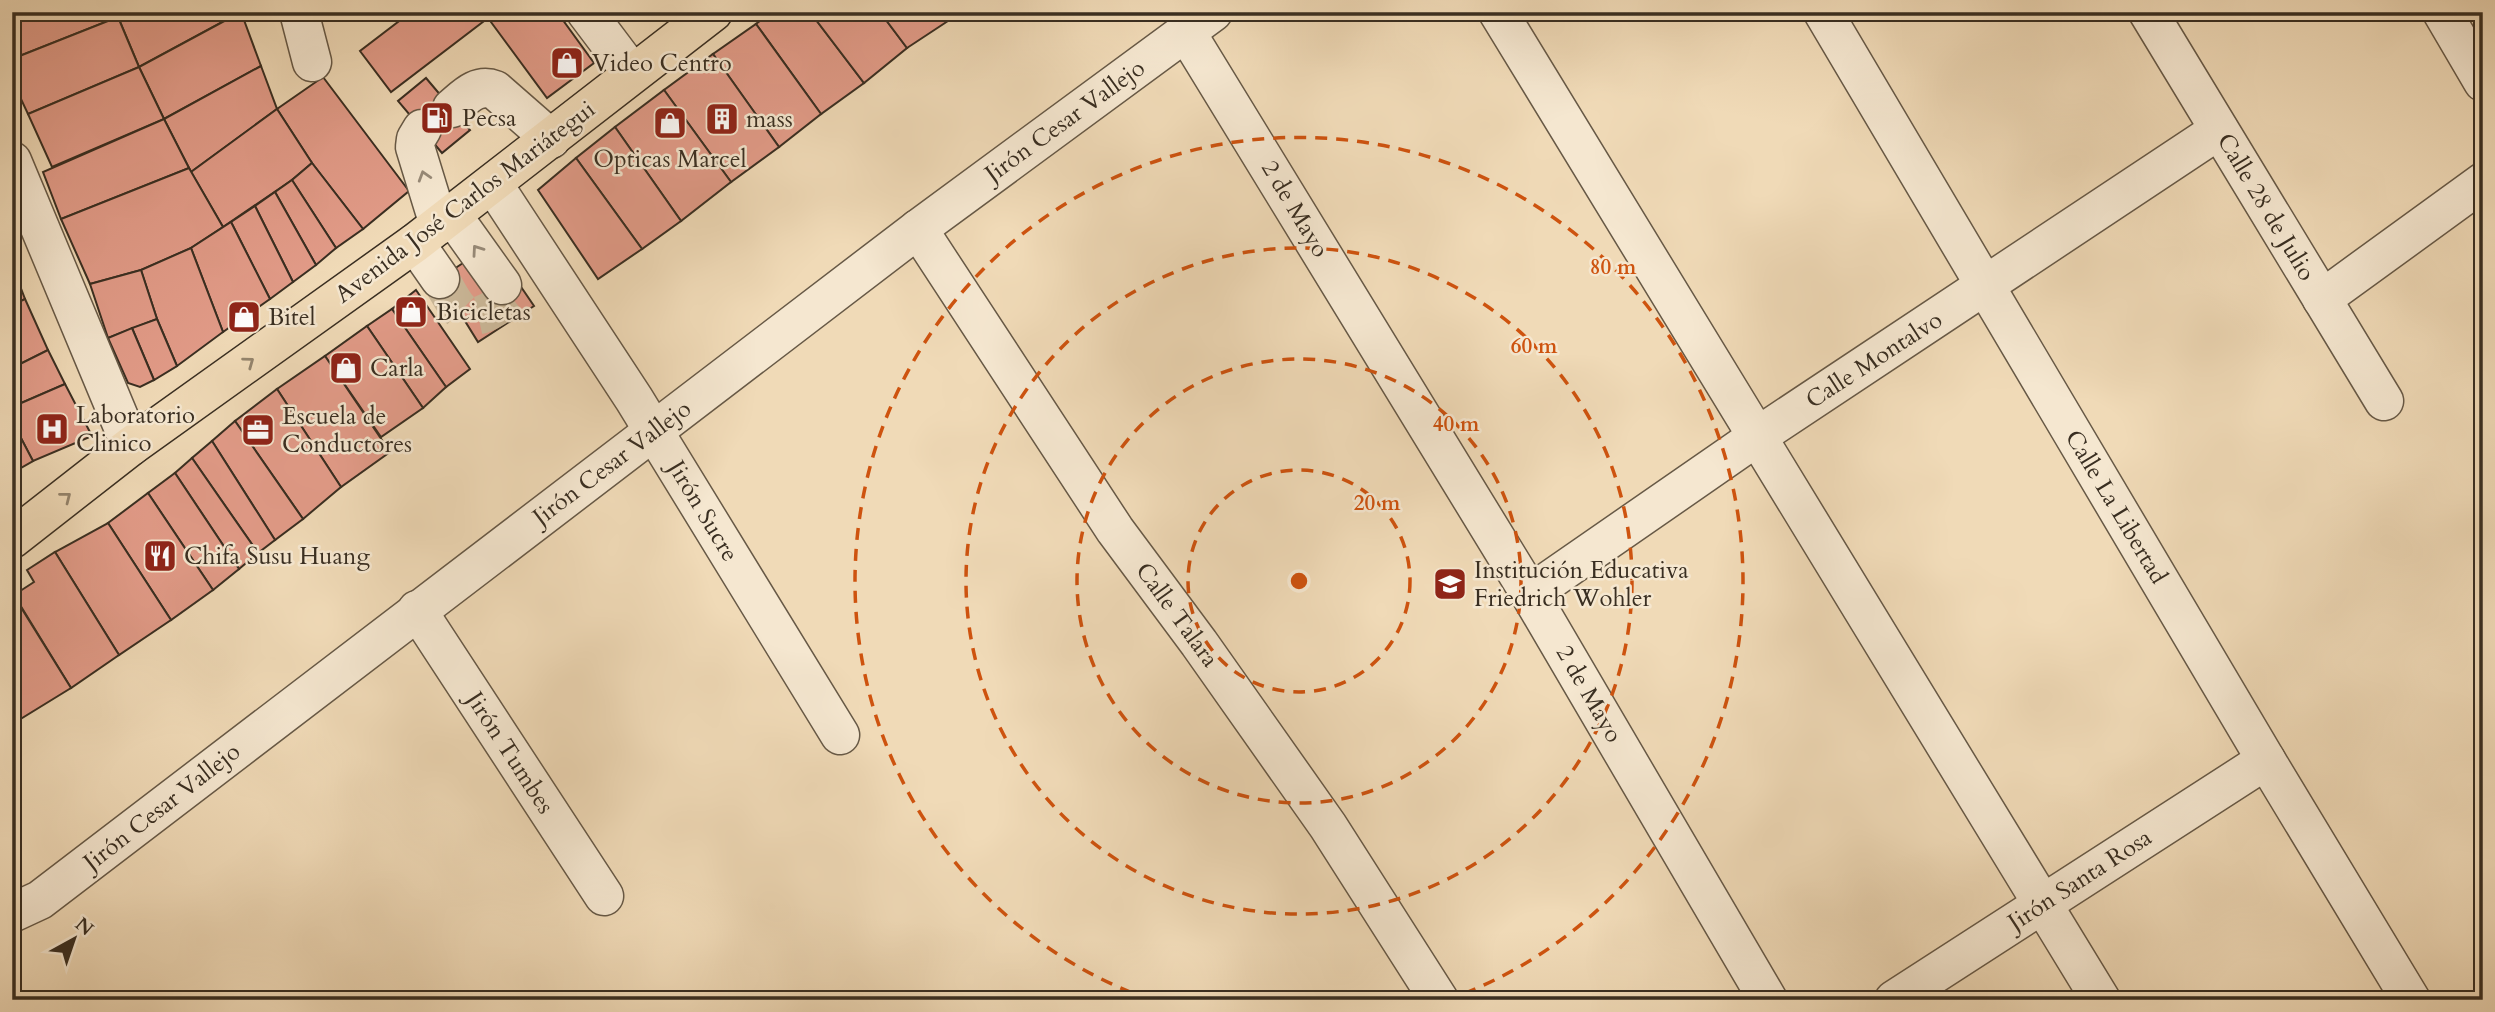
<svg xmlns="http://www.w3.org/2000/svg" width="2495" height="1012" font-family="Cardo,serif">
<rect width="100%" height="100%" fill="#f0dab7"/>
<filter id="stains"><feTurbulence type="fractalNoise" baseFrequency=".00286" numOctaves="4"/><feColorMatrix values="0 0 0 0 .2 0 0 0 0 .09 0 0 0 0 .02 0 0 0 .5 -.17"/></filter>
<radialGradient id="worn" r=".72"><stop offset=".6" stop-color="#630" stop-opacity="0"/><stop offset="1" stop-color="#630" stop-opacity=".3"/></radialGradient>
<g fill="#e29b88" stroke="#392e21" stroke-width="2">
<path d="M12,12H116L118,17L12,59Z"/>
<path d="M128,12H241L139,67L118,17Z"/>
<path d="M241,12L261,66L164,119L139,67Z"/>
<path d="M411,12H484L488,18L391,92L360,51Z"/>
<path d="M495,12H557L594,63L547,98L488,18Z"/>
<path d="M771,12H810L864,83L821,114L756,24Z"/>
<path d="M810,12H880L907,48L864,83Z"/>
<path d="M880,12H955L957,15L907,48Z"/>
<path d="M118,17L139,67L28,114L12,80V59Z"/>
<path d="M756,24L821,114L779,147L713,54Z"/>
<path d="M713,54L779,147L731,182L664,90Z"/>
<path d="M261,66L277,109L191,172L164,119Z"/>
<path d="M139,67L164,119L52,167L28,114Z"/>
<path d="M323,77L409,191L363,229L312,163L277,109Z"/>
<path d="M426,78L470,130L442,153L398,101Z"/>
<path d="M664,90L731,182L681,221L615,127Z"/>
<path d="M277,109L312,163L292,180L223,227L191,172Z"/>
<path d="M164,119L189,168L61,219L43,172Z"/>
<path d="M615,127L681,221L642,249L576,158Z"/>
<path d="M576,158L642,249L598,279L538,190Z"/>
<path d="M312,163L363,229L336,248L292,180Z"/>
<path d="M189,168L223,227L191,248L141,270L90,284L61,219Z"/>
<path d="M292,180L336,248L316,265L275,192Z"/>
<path d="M275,192L316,265L293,282L255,206Z"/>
<path d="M255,206L293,282L270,299L231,222Z"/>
<path d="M231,222L270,299L223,332L191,248Z"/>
<path d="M191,248L223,332L177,366L157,319L141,270Z"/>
<path d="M466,261L515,278L534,306L478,342L439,279Z"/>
<path d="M12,265L25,299L12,305Z"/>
<path d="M141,270L157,319L108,338L90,284Z"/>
<path d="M416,290L470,369L446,387L392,309Z"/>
<path d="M25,299L48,350L12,368V305Z"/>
<path d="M392,309L446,387L423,408L367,326Z"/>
<path d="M157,319L177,366L154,380L132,328Z"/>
<path d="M367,326L423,408L381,437L325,356Z"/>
<path d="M132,328L154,380L140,387L128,383L108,338Z"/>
<path d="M48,350L65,384L12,407V368Z"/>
<path d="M325,356L390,452L341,487L277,389Z"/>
<path d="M65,384L92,436L33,461L12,421V407Z"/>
<path d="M277,389L341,487L303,519L235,421Z"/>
<path d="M12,421L33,461L12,473Z"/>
<path d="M235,421L303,519L275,540L212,441Z"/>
<path d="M212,441L275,540L258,553L192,458Z"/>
<path d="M192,458L258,553L239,569L175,473Z"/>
<path d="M175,473L239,569L213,590L148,493Z"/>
<path d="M148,493L213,590L171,620L108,523Z"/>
<path d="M108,523L171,620L119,655L55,552Z"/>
<path d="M55,552L119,655L71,688L14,595L34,582L27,570Z"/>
<path d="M12,593L71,688L14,723L12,721Z"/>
</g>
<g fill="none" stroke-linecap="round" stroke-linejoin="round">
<path stroke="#cbb899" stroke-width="38" stroke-dasharray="38 19" stroke-linecap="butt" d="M440,279C447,289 453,304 462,312C479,327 508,297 522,288"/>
<defs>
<g id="minor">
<path d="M299,12L312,62"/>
<path d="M586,12L632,73"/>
<path d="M1498,12L2101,1000"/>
<path d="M1823,12L2266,760L2411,1000"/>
<path d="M2148,12L2384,401"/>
<path d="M2442,12L2483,82"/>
<path d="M1186,32L1530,594L1768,1000"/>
<path d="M452,108C465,97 477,83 495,90L551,139"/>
<path d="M422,129L416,139L415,147L439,225"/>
<path d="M12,161L131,446"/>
<path d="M493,184L634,399L840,735"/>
<path d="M452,215L502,285"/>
<path d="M918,229L1115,530L1199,643L1328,826L1439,1000"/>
<path d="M415,243L440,279"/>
<path d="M2322,299L2483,182"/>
<path d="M1530,594L1758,436L2219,130"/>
<path d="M417,610L604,896"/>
<path d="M12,913L40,900L918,229L1213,12"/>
<path d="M1894,1000L2266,760"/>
</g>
<path id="major" d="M12,539L131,446L415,243L713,12"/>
</defs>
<use href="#minor" stroke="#675946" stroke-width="41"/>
<use href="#major" stroke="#392e21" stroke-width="41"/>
<use href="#minor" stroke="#f5e7d0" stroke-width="38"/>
<use href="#major" stroke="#f0dab7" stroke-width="38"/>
</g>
<defs><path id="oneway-chevron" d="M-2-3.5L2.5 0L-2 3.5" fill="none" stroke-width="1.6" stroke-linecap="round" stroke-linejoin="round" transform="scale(1.75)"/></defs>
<g stroke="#978a78">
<use href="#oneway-chevron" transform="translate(424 176) rotate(-107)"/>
<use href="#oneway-chevron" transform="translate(477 250) rotate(-125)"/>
</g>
<g stroke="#94846c">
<use href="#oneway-chevron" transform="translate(249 362) rotate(-36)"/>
<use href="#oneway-chevron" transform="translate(66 497) rotate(-38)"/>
</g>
<g fill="none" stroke="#ce530f" stroke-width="3.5" stroke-dasharray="12 9">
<circle cx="1299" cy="581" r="111"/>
<circle cx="1299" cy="581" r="222"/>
<circle cx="1299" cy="581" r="333"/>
<path d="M1151 1000A444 444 0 1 1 1447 1000"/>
</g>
<defs>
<symbol id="shop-square" viewBox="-11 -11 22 22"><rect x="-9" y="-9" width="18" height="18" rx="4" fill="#8f2418" stroke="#f5e7d0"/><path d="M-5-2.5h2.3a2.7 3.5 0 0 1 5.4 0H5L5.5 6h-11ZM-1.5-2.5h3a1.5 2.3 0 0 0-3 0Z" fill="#fff"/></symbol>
<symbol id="fuel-square" viewBox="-11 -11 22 22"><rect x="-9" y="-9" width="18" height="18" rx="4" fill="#8f2418" stroke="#f5e7d0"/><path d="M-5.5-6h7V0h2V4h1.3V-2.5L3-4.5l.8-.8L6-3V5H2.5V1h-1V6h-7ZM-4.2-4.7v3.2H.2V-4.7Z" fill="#fff"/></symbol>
<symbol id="building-square" viewBox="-11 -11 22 22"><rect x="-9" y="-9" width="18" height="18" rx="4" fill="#8f2418" stroke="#f5e7d0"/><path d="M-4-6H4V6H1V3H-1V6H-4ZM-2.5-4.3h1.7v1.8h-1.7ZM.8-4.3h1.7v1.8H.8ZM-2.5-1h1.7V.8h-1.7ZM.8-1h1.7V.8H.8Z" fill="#fff"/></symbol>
<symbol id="hospital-square" viewBox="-11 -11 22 22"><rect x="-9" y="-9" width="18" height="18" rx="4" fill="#8f2418" stroke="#f5e7d0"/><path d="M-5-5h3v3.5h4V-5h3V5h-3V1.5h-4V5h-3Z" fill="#fff"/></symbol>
<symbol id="office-square" viewBox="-11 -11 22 22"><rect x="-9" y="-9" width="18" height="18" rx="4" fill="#8f2418" stroke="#f5e7d0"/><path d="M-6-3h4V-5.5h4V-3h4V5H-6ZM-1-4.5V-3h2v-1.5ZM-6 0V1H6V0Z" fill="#fff"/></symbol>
<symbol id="restaurant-square" viewBox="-11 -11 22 22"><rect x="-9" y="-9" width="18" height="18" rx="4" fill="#8f2418" stroke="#f5e7d0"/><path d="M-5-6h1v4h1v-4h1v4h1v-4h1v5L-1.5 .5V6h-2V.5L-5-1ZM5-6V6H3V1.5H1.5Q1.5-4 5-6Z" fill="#fff"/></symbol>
<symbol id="school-square" viewBox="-11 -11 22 22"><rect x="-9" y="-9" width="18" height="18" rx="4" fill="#8f2418" stroke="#f5e7d0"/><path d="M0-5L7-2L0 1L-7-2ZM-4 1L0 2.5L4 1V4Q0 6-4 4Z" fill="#fff"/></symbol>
</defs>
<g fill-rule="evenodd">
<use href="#shop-square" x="548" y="44" width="38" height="38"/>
<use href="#fuel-square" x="418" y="99" width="38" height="38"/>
<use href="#building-square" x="703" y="100" width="38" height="38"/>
<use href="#shop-square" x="651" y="104" width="38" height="38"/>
<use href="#shop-square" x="392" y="293" width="38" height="38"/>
<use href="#shop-square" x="225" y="298" width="38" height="38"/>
<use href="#shop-square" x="327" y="349" width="38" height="38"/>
<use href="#hospital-square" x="33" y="410" width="38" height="38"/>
<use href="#office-square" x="239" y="411" width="38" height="38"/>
<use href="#restaurant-square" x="141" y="537" width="38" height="38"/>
<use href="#school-square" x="1431" y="565" width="38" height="38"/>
</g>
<g text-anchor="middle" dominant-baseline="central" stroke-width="5" stroke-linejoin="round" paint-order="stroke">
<g font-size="24" fill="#392e21" stroke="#f5e7d0" text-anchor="start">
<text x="592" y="63">Video Centro</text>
<text x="462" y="118">Pecsa</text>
<text x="746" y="119">mass</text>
<text x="670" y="159" text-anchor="middle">Opticas Marcel</text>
<text x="436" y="312">Bicicletas</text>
<text x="268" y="317">Bitel</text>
<text x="370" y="368">Carla</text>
<text x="76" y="415">Laboratorio<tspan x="76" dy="28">Clinico</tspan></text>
<text x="282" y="416">Escuela de<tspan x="282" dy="28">Conductores</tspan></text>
<text x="184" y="556">Chifa Susu Huang</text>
<text x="1474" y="570">Institución Educativa<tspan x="1474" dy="28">Friedrich Wohler</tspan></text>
</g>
<g font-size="24" fill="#392e21" stroke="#f5e7d0">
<text transform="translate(1065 121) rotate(-36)">Jirón Cesar Vallejo</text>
<text transform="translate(465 202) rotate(-37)">Avenida José Carlos Mariátegui</text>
<text transform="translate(2266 207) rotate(59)">Calle 28 de Julio</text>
<text transform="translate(1295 209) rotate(59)">2 de Mayo</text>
<text transform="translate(1874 360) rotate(-33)">Calle Montalvo</text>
<text transform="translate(612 463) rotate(-37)">Jirón Cesar Vallejo</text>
<text transform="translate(2116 507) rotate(59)">Calle La Libertad</text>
<text transform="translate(703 511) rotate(59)">Jirón Sucre</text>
<text transform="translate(1177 615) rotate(54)">Calle Talara</text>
<text transform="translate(1589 694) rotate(60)">2 de Mayo</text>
<text transform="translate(510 753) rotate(57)">Jirón Tumbes</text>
<text transform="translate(162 807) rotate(-38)">Jirón Cesar Vallejo</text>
<text transform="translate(2080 880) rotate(-33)">Jirón Santa Rosa</text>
</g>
</g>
<circle cx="1299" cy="581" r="10" fill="#ce530f" stroke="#f5e7d0" stroke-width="3.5"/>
<g font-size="21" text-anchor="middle" font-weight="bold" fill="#ce530f" stroke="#f5e7d0" stroke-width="5" stroke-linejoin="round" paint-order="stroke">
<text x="1613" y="274">80 m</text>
<text x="1534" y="353">60 m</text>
<text x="1456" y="431">40 m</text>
<text x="1377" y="510">20 m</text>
</g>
<rect width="2495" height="1012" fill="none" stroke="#f0dab7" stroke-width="42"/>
<rect x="14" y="14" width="2467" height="984" fill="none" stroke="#392e21" stroke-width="3.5"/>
<rect x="21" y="21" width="2453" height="970" fill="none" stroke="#392e21" stroke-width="2"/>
<g transform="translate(74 939) rotate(40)" stroke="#f5e7d0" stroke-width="5" paint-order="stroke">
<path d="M0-5L12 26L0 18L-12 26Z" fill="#392e21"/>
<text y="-10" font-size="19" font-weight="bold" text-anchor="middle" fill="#392e21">N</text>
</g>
<rect width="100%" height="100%" filter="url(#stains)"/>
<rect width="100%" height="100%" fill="url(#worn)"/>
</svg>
